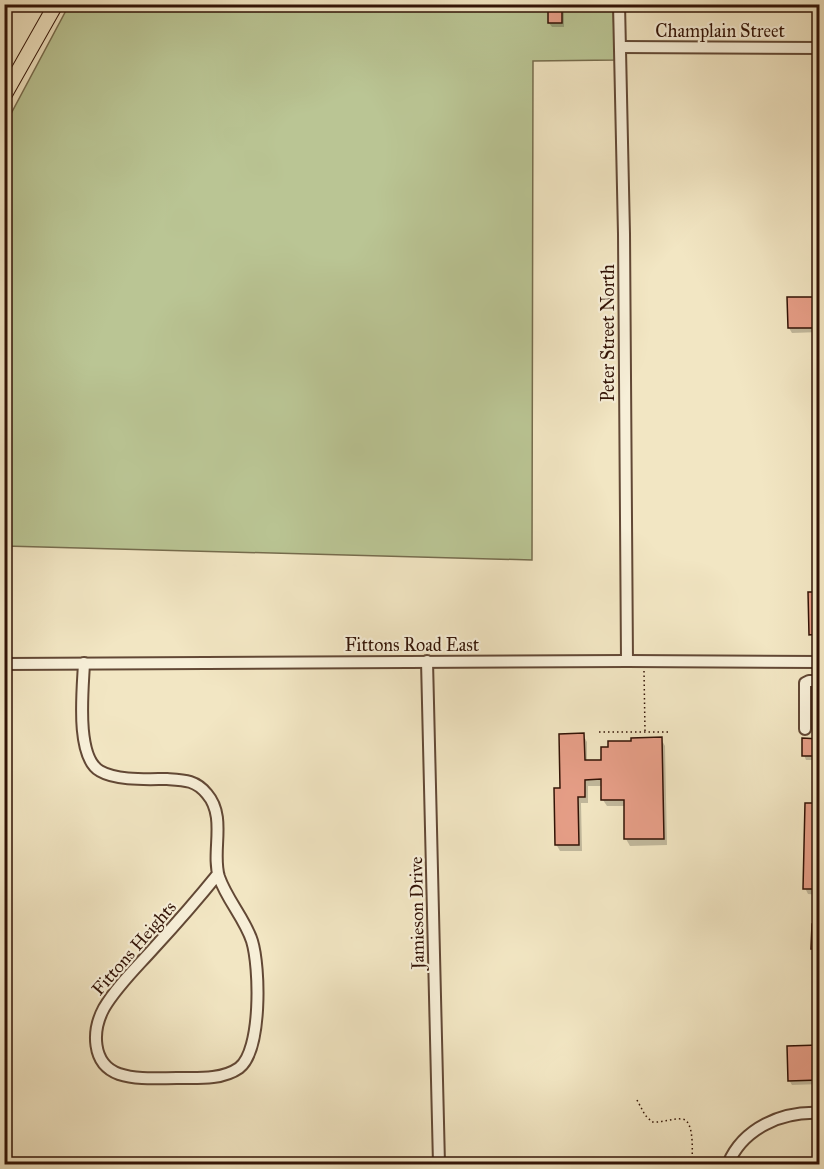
<svg xmlns="http://www.w3.org/2000/svg" width="824" height="1169" font-family="'IM FELL Great Primer',serif">
<rect width="100%" height="100%" fill="#f2e6c3"/>
<filter id="stains"><feTurbulence type="fractalNoise" baseFrequency=".00333" numOctaves="4"/><feColorMatrix values="0 0 0 0 .2 0 0 0 0 .09 0 0 0 0 .02 0 0 0 .5 -.17"/></filter>
<radialGradient id="worn" r=".72"><stop offset=".6" stop-color="#630" stop-opacity="0"/><stop offset="1" stop-color="#630" stop-opacity=".3"/></radialGradient>
<path fill="#bac594" stroke="#766c4d" stroke-width="1.5" d="M69,5H613L615,60L533,61L532,560L5,546V125Z"/>
<g fill="#0003">
<path d="M544,4H570V11H564V27H552L549,23V12H546Z"/>
<path d="M820,298V332L792,333L789,328V299Z"/>
<path d="M820,593V644H817L811,634L810,594Z"/>
<path d="M820,689V714H817L814,709V690Z"/>
<path d="M583,735L587,742V762H603L661,739L665,746L667,845L630,846L626,839L625,806H607L603,800V786H588V803H581L582,851H560L556,844L561,789Z"/>
<path d="M804,740H820V760H806L804,755Z"/>
<path d="M806,804L820,805V895L808,894L805,888Z"/>
<path d="M813,925H820V959L813,949Z"/>
<path d="M789,1047H820V1084L792,1085L789,1080Z"/>
</g>
<g fill="#e69e87" stroke="#321306" stroke-width="1.5">
<rect x="548" y="4" width="14" height="19"/>
<path d="M787,297H819V328H788Z"/>
<path d="M808,592H819V634L809,635Z"/>
<rect x="813" y="688" width="6" height="22"/>
<path d="M584,733L585,760H601V747H608V741H631V738L662,737L664,839H624V800H601V779L585,780V797H578L579,845H555L554,788H560L559,734Z"/>
<path d="M802,738L819,739V756H802Z"/>
<path d="M805,803H819V889H803Z"/>
<path d="M812,924H819V949H811Z"/>
<path d="M819,1045V1080L788,1081L787,1046Z"/>
</g>
<g fill="none" stroke-linecap="round" stroke-linejoin="round">
<defs>
<g id="minor">
<path d="M619,4L624,234L627,661"/>
<path d="M620,47L820,48"/>
<path d="M427,661L439,1164"/>
<path d="M84,663C83,688 75,757 100,771C117,781 148,779 167,779C184,780 196,780 207,794C227,817 211,852 219,877C227,900 245,919 252,941C260,967 262,1051 239,1068C222,1080 197,1078 177,1078C159,1078 137,1080 119,1074C91,1064 92,1030 104,1008C117,986 136,968 153,949C175,925 197,900 218,874"/>
<path d="M4,664L627,661L820,662"/>
<path d="M805,729V683L809,681H820"/>
<path d="M728,1164C743,1128 782,1111 820,1113"/>
</g>
<path id="major" d="M4,96L56,4"/>
</defs>
<use href="#minor" stroke="#624835" stroke-width="14"/>
<use href="#major" stroke="#321306" stroke-width="16"/>
<g stroke="#321306" stroke-width="1.5" stroke-dasharray="1.5 3" stroke-linecap="butt">
<path d="M644,671L645,731"/>
<path d="M599,732H671"/>
<path d="M637,1100L645,1115L652,1122C662,1123 672,1118 682,1119C695,1120 692,1154 692,1164"/>
</g>
<use href="#minor" stroke="#f7efd8" stroke-width="10"/>
<use href="#major" stroke="#f2e6c3" stroke-width="14"/>
</g>
<g text-anchor="middle" dominant-baseline="central" stroke-width="4.5" stroke-linejoin="round" paint-order="stroke">
<g font-size="18" fill="#321306" stroke="#f7efd8">
<text x="720" y="31">Champlain Street</text>
<text transform="translate(608 333) rotate(-90)">Peter Street North</text>
<text x="412" y="645">Fittons Road East</text>
<text transform="translate(417 913) rotate(-91)">Jamieson Drive</text>
<text transform="translate(134 948) rotate(-49)">Fittons Heights</text>
</g>
</g>
<rect width="824" height="1169" fill="none" stroke="#f2e6c3" stroke-width="24"/>
<rect x="6" y="6" width="812" height="1157" fill="none" stroke="#321306" stroke-width="3"/>
<rect x="12" y="12" width="800" height="1145" fill="none" stroke="#321306" stroke-width="1.5"/>
<rect width="100%" height="100%" filter="url(#stains)"/>
<rect width="100%" height="100%" fill="url(#worn)"/>
</svg>
